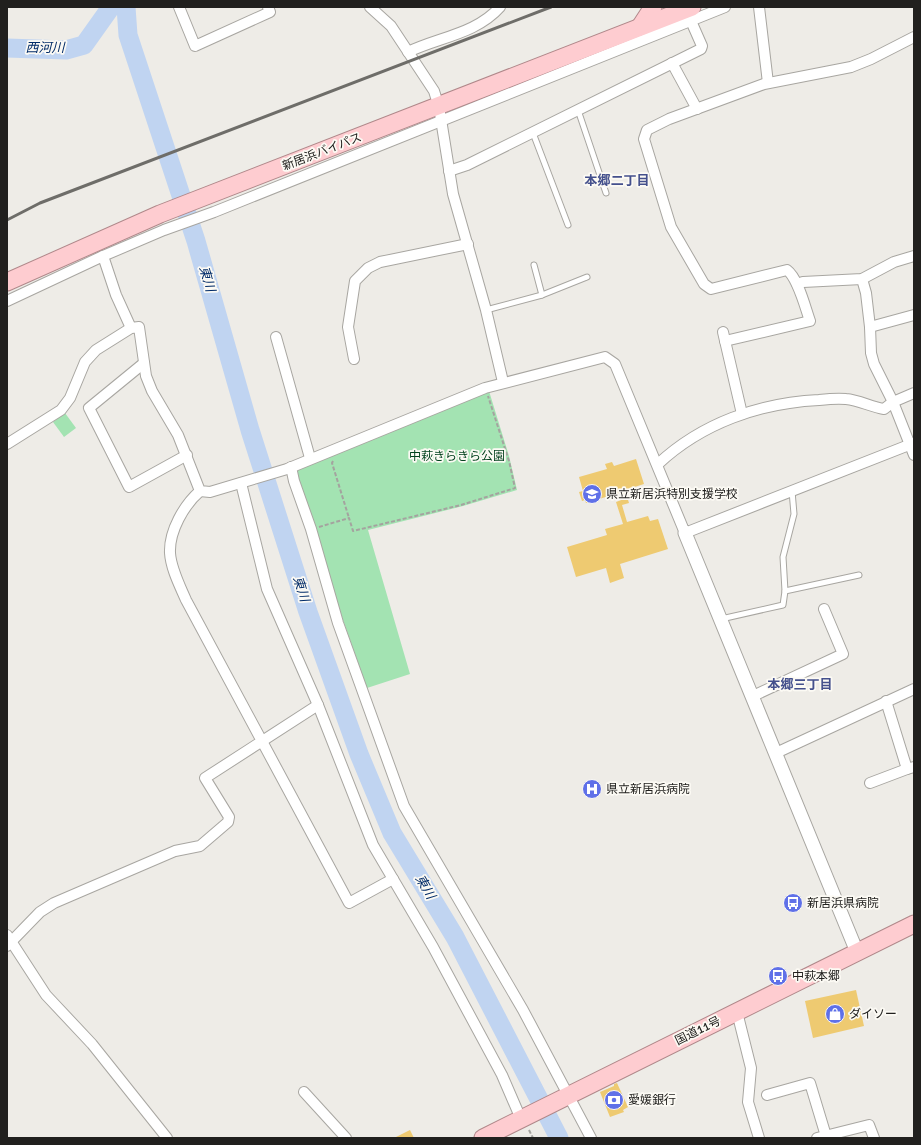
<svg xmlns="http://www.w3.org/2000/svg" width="921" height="1145" font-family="Signika,'Noto Sans JP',sans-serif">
<rect width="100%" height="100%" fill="#eeece7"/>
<g fill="#a3e3b2">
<path d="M489,391L509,456L517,490L463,506L368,530L410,674L367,688L343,620L296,471L298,467Z"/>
<path d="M65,413L76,428L64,437L53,422Z"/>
</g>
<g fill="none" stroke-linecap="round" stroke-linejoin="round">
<g stroke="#c0d4f1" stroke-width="19">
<path d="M126,7L128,35L196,241L250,430L308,612L359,754L392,833L455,937L559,1138"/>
<path d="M7,48L66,50L84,45L111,7"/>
</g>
</g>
<g fill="#eeca71">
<path d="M636,459L644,484L625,490L629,503L622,505L627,522L648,516L650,521L658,519L668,549L620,564L624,578L610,583L606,568L576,577L567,547L607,535L605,529L623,524L616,502L624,499L622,492L586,503L585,500L582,501L579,492L583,491L579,477L607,469L605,464L612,462L614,466Z"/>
<path d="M856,990L864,1026L813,1038L805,1001Z"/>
<path d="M617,1083L628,1107L623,1110L624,1112L610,1117L600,1092L614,1086V1084Z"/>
<path d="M410,1130L414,1138H394Z"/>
</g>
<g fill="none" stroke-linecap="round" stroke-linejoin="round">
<defs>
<g id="service">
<path d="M578,110L606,193"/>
<path d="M533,133L568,225"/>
<path d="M542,295L587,277"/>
<path d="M486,310L542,295L534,265"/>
<path d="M785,591L783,557L794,514L792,491"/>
<path d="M721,619L783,605L785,591L859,575"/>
</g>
<g id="minor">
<path d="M179,7L195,46L270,12L268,7"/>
<path d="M370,7L391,26L434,91L439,107L453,194L486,310L503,382"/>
<path d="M759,7L768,83"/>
<path d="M408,52C439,37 476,34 500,7"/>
<path d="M672,63L697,109"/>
<path d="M449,171L467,165L701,49L702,46L691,21"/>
<path d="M103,256L116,295L131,328"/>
<path d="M862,279L866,293L870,327L914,315"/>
<path d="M797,284L803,282L862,279L894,262L914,256"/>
<path d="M7,301L103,256L164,230L214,212L725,7"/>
<path d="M870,327L871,353L874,364L893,402L914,455"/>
<path d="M723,332L742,414"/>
<path d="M276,337L310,458"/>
<path d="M725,341L810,321C805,307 798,278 787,270L711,289L704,284L671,227L644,139L647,130L669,119L764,84L851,67L871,59L914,37"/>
<path d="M354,359L348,327L355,281L368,268L380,262L468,244"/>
<path d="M144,363L89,408L129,487L187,455"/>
<path d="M7,444L61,410L70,398L85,362L96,350L131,328L139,327L146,376L152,391L178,435L200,491L210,492L287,469L485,388L605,357L615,364L685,533L914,443"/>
<path d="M658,464C702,423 759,403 819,400C828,399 837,398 846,399C859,400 871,407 884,409L893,402L914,393"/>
<path d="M291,467L294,481L311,529L338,623L404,806L523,1010L591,1138"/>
<path d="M241,483L267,589L318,705L373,845L433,947L502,1075L521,1119"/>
<path d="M200,491C184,505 169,531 170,553C171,569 180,586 186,600L349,903L393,879"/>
<path d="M753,696L843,654L824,609"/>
<path d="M886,701L907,769L914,767"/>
<path d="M776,753L914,689"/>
<path d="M870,783L907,769"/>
<path d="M7,935L46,995L92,1044L167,1138"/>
<path d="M7,946L40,912L54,903L175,851L200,846L228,822L229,817L205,778L318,705"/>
<path d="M737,1012L751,1068L748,1102L759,1138"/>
<path d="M304,1092L346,1138"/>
<path d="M767,1095L810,1083L826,1136"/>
<path d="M817,1138L869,1125L874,1138"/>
</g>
<path id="tertiary" d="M685,533L857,952"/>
<g id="trunk">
<path d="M640,27L653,7"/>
<path d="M7,282L160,214L692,7"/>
<path d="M483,1138L914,924"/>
</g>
</defs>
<use href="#service" stroke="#a8a6a1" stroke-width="7"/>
<use href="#minor" stroke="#a8a6a1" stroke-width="12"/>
<use href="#tertiary" stroke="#a8a6a1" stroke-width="15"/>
<use href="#trunk" stroke="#b0888a" stroke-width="19"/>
<g stroke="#a4a39f" stroke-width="2" stroke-dasharray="4 2" stroke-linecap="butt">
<path d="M333,461L332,463L349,518"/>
<path d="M319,527L349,518L353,531L461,505L515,488L509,461L488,396"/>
<path d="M529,1130L533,1138"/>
</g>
<use href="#service" stroke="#fff" stroke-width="5"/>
<use href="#minor" stroke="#fff" stroke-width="10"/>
<use href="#tertiary" stroke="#fff" stroke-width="13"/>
<use href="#trunk" stroke="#feccd0" stroke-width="17"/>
<path stroke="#6e6d69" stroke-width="3" d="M7,220L40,203L551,7"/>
</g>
<defs>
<symbol id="school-disc" viewBox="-11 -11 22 22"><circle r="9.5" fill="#5f70e8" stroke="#fcfaf4"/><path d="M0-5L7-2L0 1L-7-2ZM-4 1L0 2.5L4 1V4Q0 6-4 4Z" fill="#fff"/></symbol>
<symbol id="hospital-disc" viewBox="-11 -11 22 22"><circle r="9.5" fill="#5f70e8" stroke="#fcfaf4"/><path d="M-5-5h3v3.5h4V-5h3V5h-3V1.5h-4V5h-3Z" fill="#fff"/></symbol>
<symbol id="bus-disc" viewBox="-11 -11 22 22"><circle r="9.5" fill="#5f70e8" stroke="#fcfaf4"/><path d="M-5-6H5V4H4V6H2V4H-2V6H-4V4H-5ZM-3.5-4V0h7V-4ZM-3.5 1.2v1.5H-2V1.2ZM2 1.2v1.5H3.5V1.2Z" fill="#fff"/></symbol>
<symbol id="shop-disc" viewBox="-11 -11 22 22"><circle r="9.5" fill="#5f70e8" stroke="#fcfaf4"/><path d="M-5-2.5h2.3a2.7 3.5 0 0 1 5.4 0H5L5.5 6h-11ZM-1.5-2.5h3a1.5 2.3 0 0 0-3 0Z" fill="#fff"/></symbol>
<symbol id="bank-disc" viewBox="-11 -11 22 22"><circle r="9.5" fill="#5f70e8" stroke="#fcfaf4"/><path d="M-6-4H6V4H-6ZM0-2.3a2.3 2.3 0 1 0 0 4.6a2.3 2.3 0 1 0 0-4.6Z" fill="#fff"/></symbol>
</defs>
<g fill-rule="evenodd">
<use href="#school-disc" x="581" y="483" width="22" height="22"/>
<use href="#hospital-disc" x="581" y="778" width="22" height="22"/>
<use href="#bus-disc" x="782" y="892" width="22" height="22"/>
<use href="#bus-disc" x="767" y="965" width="22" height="22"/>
<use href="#shop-disc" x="824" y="1003" width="22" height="22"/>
<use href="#bank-disc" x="603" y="1089" width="22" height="22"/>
</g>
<g text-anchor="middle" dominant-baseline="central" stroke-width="3.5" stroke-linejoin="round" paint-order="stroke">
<g font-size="12" fill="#21201e" stroke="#fcfaf4">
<text transform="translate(322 152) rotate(-21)">新居浜バイパス</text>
<text transform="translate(698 1031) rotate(-26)">国道11号</text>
</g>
<g font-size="12" fill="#03431e" stroke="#fcfaf4">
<text x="457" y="456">中萩きらきら公園</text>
</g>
<g font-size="12" fill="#21201e" stroke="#fcfaf4" text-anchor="start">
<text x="606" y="494">県立新居浜特別支援学校</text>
<text x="606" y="789">県立新居浜病院</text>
<text x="807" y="903">新居浜県病院</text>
<text x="792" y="976">中萩本郷</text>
<text x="849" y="1014">ダイソー</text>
<text x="628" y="1100">愛媛銀行</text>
</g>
<g font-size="13" font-style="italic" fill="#002b68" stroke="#fcfaf4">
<text x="45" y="48">西河川</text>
<text transform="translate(207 279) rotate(74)">東川</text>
<text transform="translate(301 589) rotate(72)">東川</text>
<text transform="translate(425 887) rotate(59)">東川</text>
</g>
<g font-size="13" font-weight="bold" fill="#44508c" stroke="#fcfaf4">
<text x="617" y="181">本郷二丁目</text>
<text x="800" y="685">本郷三丁目</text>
</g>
</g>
<rect width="921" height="1145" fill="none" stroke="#21201e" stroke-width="16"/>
</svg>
